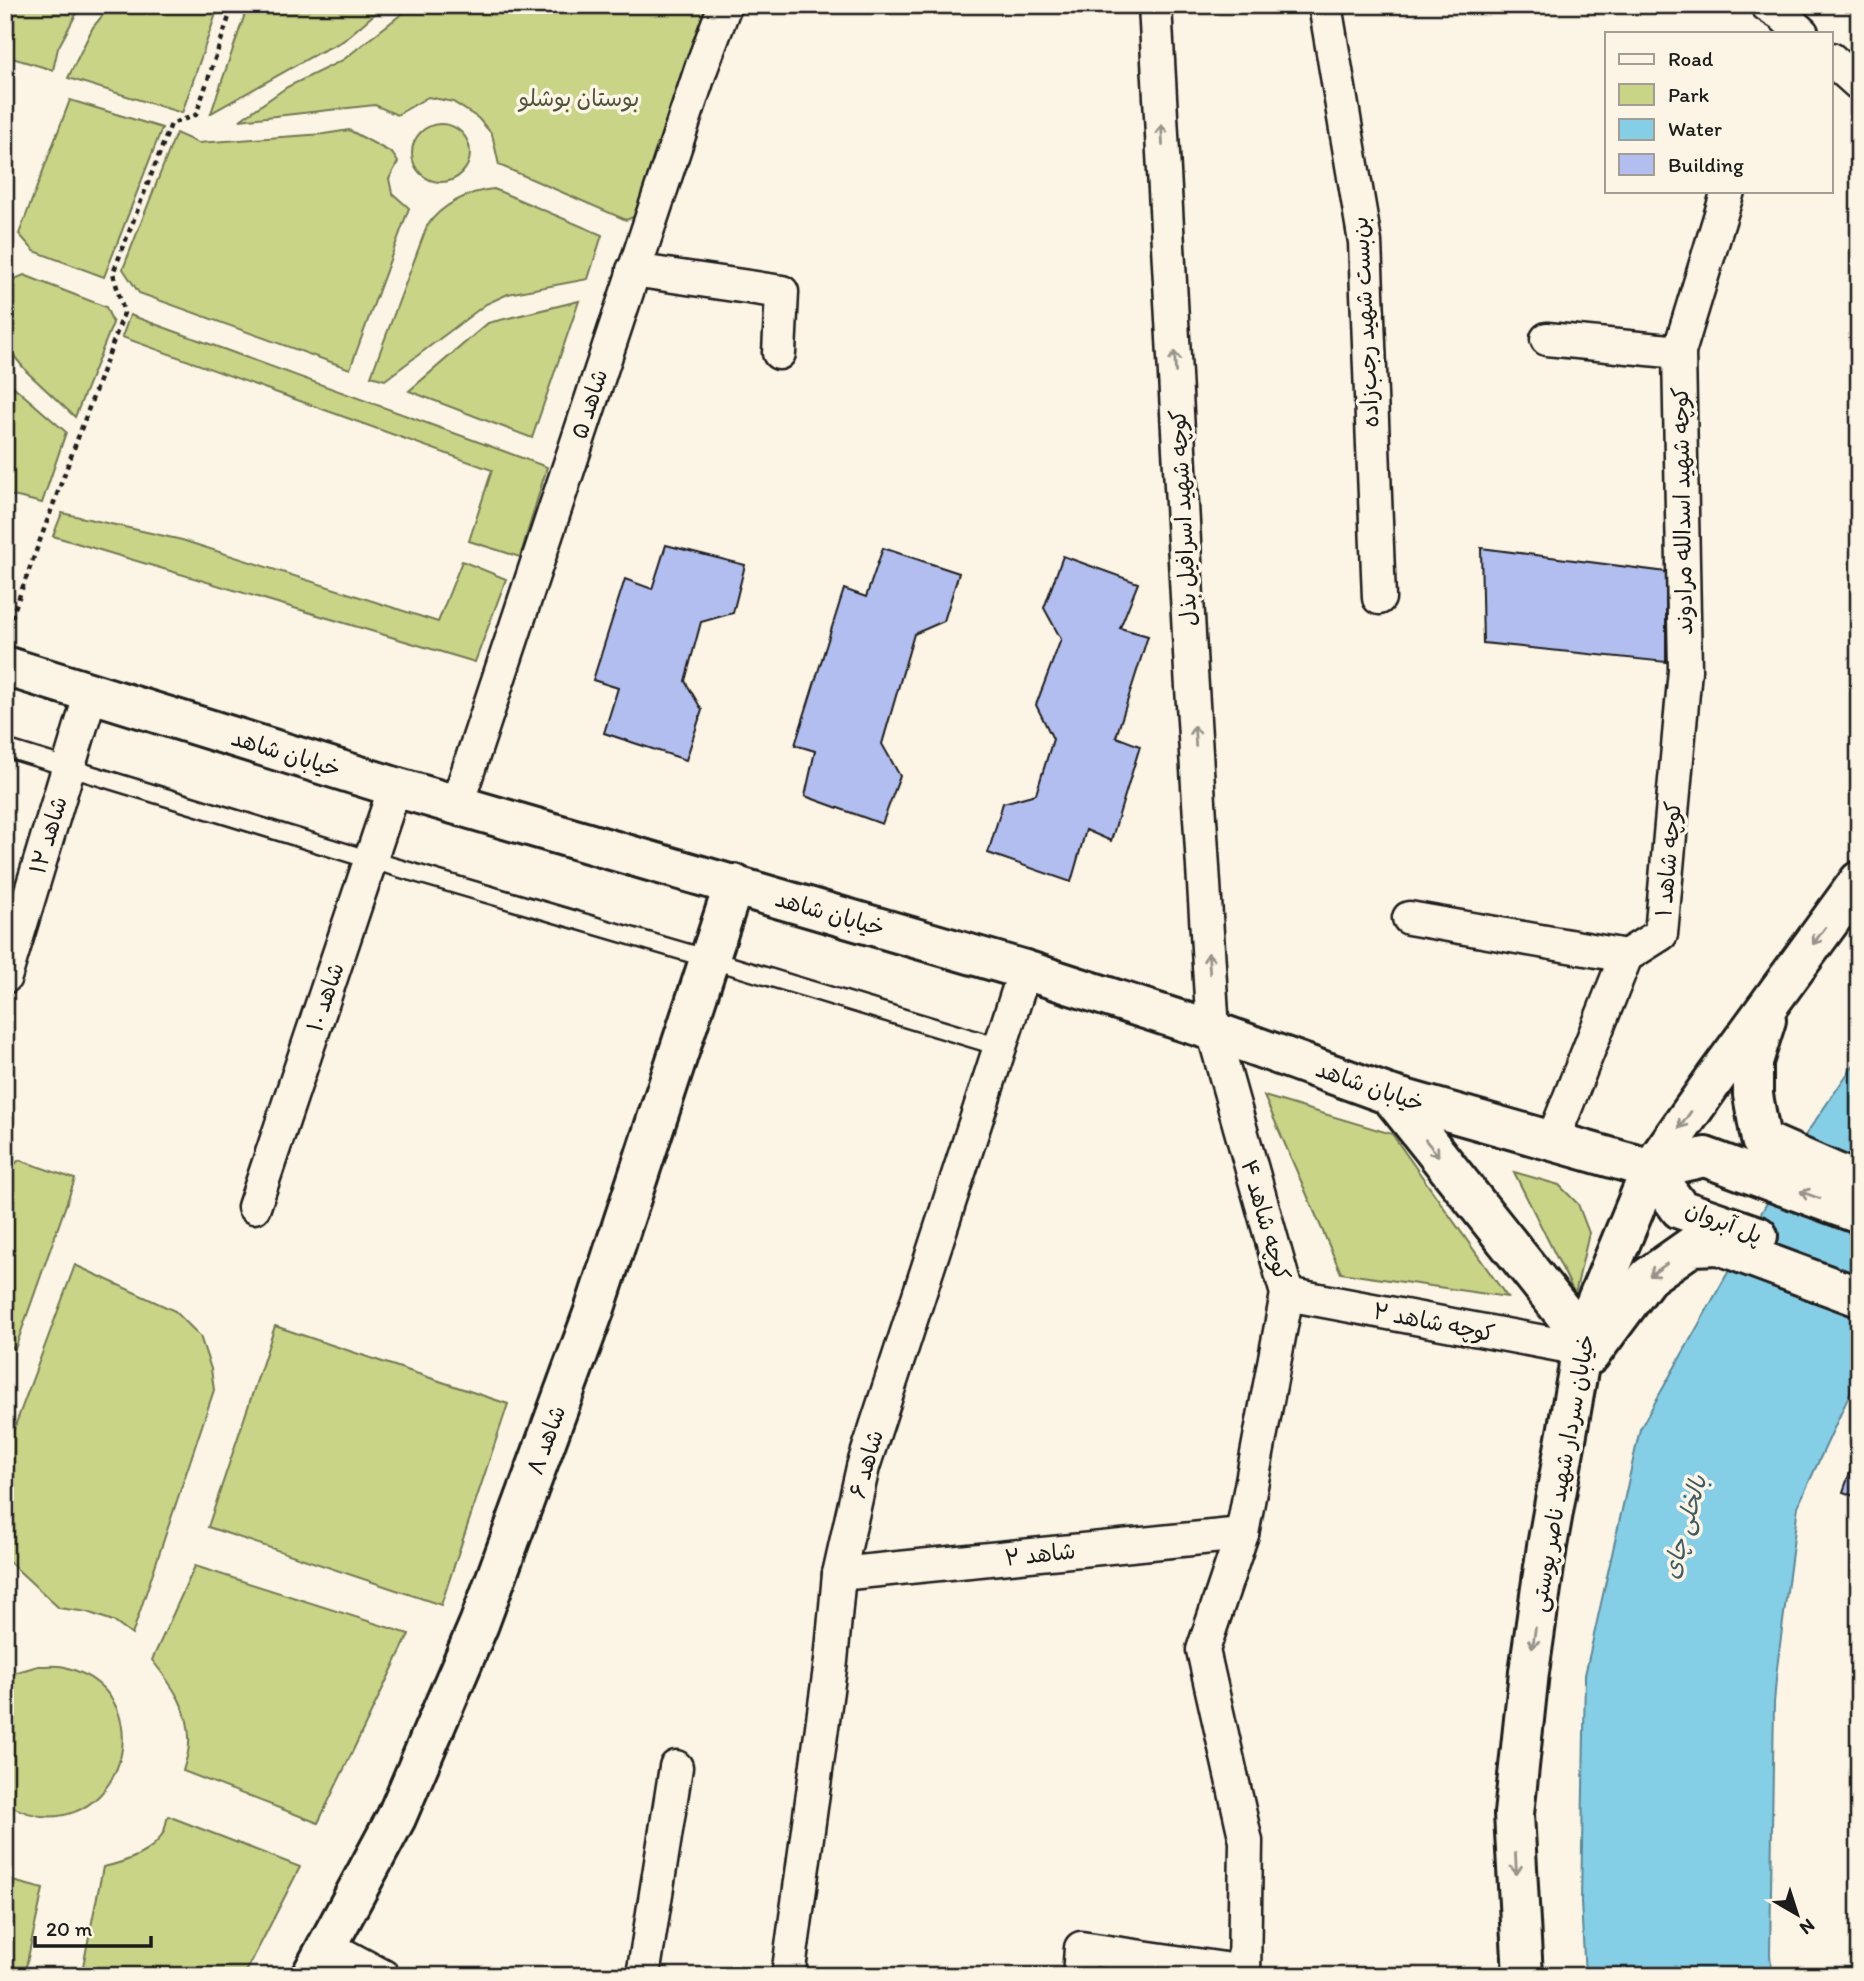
<svg xmlns="http://www.w3.org/2000/svg" width="1864" height="1981" font-family="Itim,'Playpen Sans Arabic',sans-serif">
<rect width="100%" height="100%" fill="#fcf5e5"/>
<filter id="ink" filterUnits="userSpaceOnUse"><feTurbulence type="fractalNoise" baseFrequency=".0143" numOctaves="2"/><feDisplacementMap in="SourceGraphic" scale="14" xChannelSelector="R" yChannelSelector="G"/><feConvolveMatrix kernelMatrix="1 2 1 2 8 2 1 2 1" color-interpolation-filters="sRGB"/></filter>
<g filter="url(#ink)">
<g fill="#c9d487" stroke="#727852" stroke-width="2">
<path d="M5,5H81L58,48L53,70L5,56Z"/>
<path d="M111,5H219L182,113L68,78L93,27Z"/>
<path d="M248,5H385L343,41L318,53L211,113Z"/>
<path d="M413,5H711L638,215L626,220L499,165L492,134L478,118L453,102L428,97L397,115L375,105L240,120L287,87L343,60Z"/>
<path d="M70,100L162,128L104,277L34,251L19,234Z"/>
<circle cx="441" cy="153" r="29"/>
<path d="M349,130L392,153L398,162L389,179L392,193L409,208L350,369L139,293L123,269L176,133L198,143L324,134Z"/>
<path d="M494,189L602,235L588,279L508,294L486,304L385,380L371,376L427,226C441,205 469,191 494,189Z"/>
<path d="M24,275L106,307L113,323L75,417L27,372L5,345V283Z"/>
<path d="M579,301L532,438L409,391L488,323Z"/>
<path d="M130,315L547,467L520,557L469,541L492,470L122,337Z"/>
<path d="M5,375L13,386L66,432L42,503L5,494Z"/>
<path d="M62,513L182,540L438,622L462,561L506,579L475,662L53,536Z"/>
<path d="M1264,1096L1392,1134L1507,1297L1341,1273Z"/>
<path d="M19,1160L75,1179L15,1349L5,1344V1175Z"/>
<path d="M1514,1172L1559,1185L1578,1204L1589,1233L1575,1294Z"/>
<path d="M75,1265L175,1311L200,1336L211,1369L214,1390L132,1635L113,1621L87,1612L59,1608L5,1558V1453Z"/>
<path d="M275,1326L508,1404L441,1605L208,1527Z"/>
<path d="M195,1566L409,1634L318,1823L183,1771C185,1763 189,1753 189,1744C191,1711 172,1685 152,1660Z"/>
<path d="M38,1666C47,1666 57,1665 65,1667C176,1698 111,1864 5,1803V1679L14,1673Z"/>
<path d="M168,1816L300,1867L244,1976H81L103,1867C123,1863 153,1853 163,1833C166,1828 166,1821 168,1816Z"/>
<path d="M5,1879L43,1889L24,1976H5Z"/>
</g>
<path fill="#85cfe6" stroke="#5b8795" stroke-width="2" d="M1859,1057V1374L1798,1506L1777,1668L1774,1703L1770,1954L1772,1976H1585L1581,1902L1585,1675L1640,1429L1804,1137Z"/>
<g fill="#b2beef" stroke="#1c1c1c" stroke-width="2">
<path d="M666,545L745,565L733,613L701,622L685,681L702,710L686,760L604,733L618,688L593,680L625,579L652,589Z"/>
<path d="M883,548L959,573L944,621L914,634L882,744L900,776L882,824L805,796L815,751L795,745L844,589L866,597Z"/>
<path d="M1481,548L1666,572V662L1483,643Z"/>
<path d="M1063,556L1138,583L1120,628L1148,636L1116,737L1140,746L1111,841L1086,830L1071,882L988,853L1003,803L1036,794L1053,739L1036,705L1061,639L1044,608Z"/>
<path d="M1859,1447V1498L1843,1492Z"/>
</g>
<g fill="none" stroke-linecap="round" stroke-linejoin="round">
<defs>
<path id="service" d="M5,748L371,860L709,959L1000,1047"/>
<g id="minor">
<path d="M1155,5L1191,671L1213,1031L1287,1294L1242,1534L1203,1650L1246,1841L1244,1976"/>
<path d="M1325,5L1365,242L1379,598"/>
<path d="M1767,5L1781,14L1802,33"/>
<path d="M1831,59L1859,84"/>
<path d="M633,270L782,292L779,353"/>
<path d="M1547,339L1679,352"/>
<path d="M457,804L702,66L725,5"/>
<path d="M1409,918L1626,956"/>
<path d="M5,977L91,693"/>
<path d="M1552,1142L1626,956L1661,934L1685,670L1679,352L1728,191"/>
<path d="M254,1207L395,787"/>
<path d="M1287,1294L1581,1349"/>
<path d="M839,1574L1242,1534"/>
<path d="M327,1946L383,1976"/>
<path d="M643,1976L676,1767"/>
<path d="M788,1976L831,1661L839,1574L863,1467L1025,970"/>
<path d="M1079,1976L1081,1948L1245,1972"/>
</g>
<path id="tertiary" d="M311,1976L396,1818L479,1624L594,1311L734,884"/>
<g id="secondary">
<path d="M5,666L395,787L1025,970L1213,1031L1390,1095L1651,1169L1705,1157L1859,1214"/>
<path d="M1766,1020L1753,1062V1095L1761,1140L1859,1183"/>
<path d="M1390,1095L1582,1336"/>
<path d="M1651,1169L1680,1209L1758,1236"/>
<path d="M1590,1355L1648,1277L1692,1246L1719,1245L1859,1297"/>
<path d="M1523,1976L1514,1814L1529,1672L1547,1546L1578,1371L1582,1336L1651,1169L1716,1077L1859,881"/>
</g>
</defs>
<use href="#service" stroke="#1c1c1c" stroke-width="21"/>
<use href="#minor" stroke="#1c1c1c" stroke-width="37"/>
<use href="#tertiary" stroke="#1c1c1c" stroke-width="44"/>
<use href="#secondary" stroke="#1c1c1c" stroke-width="44"/>
<path stroke="#1c1c1c" stroke-width="4.5" stroke-dasharray="5 5" stroke-linecap="butt" d="M8,627L124,313L113,273L171,124L196,115L233,5"/>
<use href="#service" stroke="#fcf5e5" stroke-width="16"/>
<use href="#minor" stroke="#fcf5e5" stroke-width="32"/>
<use href="#tertiary" stroke="#fcf5e5" stroke-width="38"/>
<use href="#secondary" stroke="#fcf5e5" stroke-width="38"/>
</g>
<defs><path id="oneway-shaft" d="M-6 0H5M1.5-3L5.5 0L1.5 3" fill="none" stroke-width="1.6" stroke-linecap="round" stroke-linejoin="round" transform="scale(1.75)"/></defs>
<g stroke="#97938b">
<use href="#oneway-shaft" transform="translate(1162 135) rotate(-93)"/>
<use href="#oneway-shaft" transform="translate(1175 362) rotate(-93)"/>
<use href="#oneway-shaft" transform="translate(1195 736) rotate(-94)"/>
<use href="#oneway-shaft" transform="translate(1819 936) rotate(126)"/>
<use href="#oneway-shaft" transform="translate(1209 963) rotate(-94)"/>
<use href="#oneway-shaft" transform="translate(1685 1120) rotate(125)"/>
<use href="#oneway-shaft" transform="translate(1432 1148) rotate(51)"/>
<use href="#oneway-shaft" transform="translate(1810 1195) rotate(-160)"/>
<use href="#oneway-shaft" transform="translate(1658 1270) rotate(145)"/>
<use href="#oneway-shaft" transform="translate(1534 1638) rotate(98)"/>
<use href="#oneway-shaft" transform="translate(1516 1864) rotate(87)"/>
</g>
</g>
<g text-anchor="middle" dominant-baseline="central" stroke-width="7" stroke-linejoin="round" paint-order="stroke">
<g font-size="23" fill="#50533c" stroke="#fcf5e5">
<text x="579" y="98">بوستان بوشلو</text>
</g>
<g font-size="23" fill="#1c1c1c" stroke="#fcf5e5">
<text transform="translate(1365 322) rotate(-93)">بن‌بست شهید رجب‌زاده</text>
<text transform="translate(589 404) rotate(-72)">شاهد ۵</text>
<text transform="translate(1682 511) rotate(-91)">کوچه شهید اسدالله مرادوند</text>
<text transform="translate(1183 518) rotate(-93)">کوچه شهید اسرافیل بذل</text>
<text transform="translate(286 753) rotate(17)">خیابان شاهد</text>
<text transform="translate(48 835) rotate(-73)">شاهد ۱۲</text>
<text transform="translate(1668 859) rotate(-85)">کوچه شاهد ۱</text>
<text transform="translate(830 913) rotate(16)">خیابان شاهد</text>
<text transform="translate(325 997) rotate(-71)">شاهد ۱۰</text>
<text transform="translate(1370 1086) rotate(19)">خیابان شاهد</text>
<text transform="translate(1266 1220) rotate(74)">کوچه شاهد ۴</text>
<text transform="translate(1724 1222) rotate(21)">پل آبروان</text>
<text transform="translate(1434 1322) rotate(11)">کوچه شاهد ۲</text>
<text transform="translate(546 1440) rotate(-70)">شاهد ۸</text>
<text transform="translate(866 1464) rotate(-74)">شاهد ۶</text>
<text transform="translate(1562 1473) rotate(-80)">خیابان سردار شهید ناصر پوستی</text>
<text transform="translate(1040 1554) rotate(-6)">شاهد ۲</text>
</g>
<g font-size="24" font-style="italic" fill="#415b63" stroke="#fcf5e5">
<text transform="translate(1684 1527) rotate(-74)">بالخلی چای</text>
</g>
</g>
<rect width="1864" height="1981" fill="none" stroke="#fcf5e5" stroke-width="28"/>
<rect x="14" y="14" width="1836" height="1953" fill="none" stroke="#1c1c1c" stroke-width="2.5" filter="url(#ink)"/>
<rect x="1605" y="32" width="228" height="161" fill="#fcf5e5" stroke="#a29e95" stroke-width="2"/>
<rect x="1619" y="54" width="35" height="10" fill="#fcf5e5" stroke="#a29e95" stroke-width="2"/>
<text x="1668" y="66" font-size="21" fill="#1c1c1c">Road</text>
<rect x="1619" y="84" width="35" height="21" fill="#c9d487" stroke="#a29e95" stroke-width="2"/>
<text x="1668" y="102" font-size="21" fill="#1c1c1c">Park</text>
<rect x="1619" y="119" width="35" height="21" fill="#85cfe6" stroke="#a29e95" stroke-width="2"/>
<text x="1668" y="136" font-size="21" fill="#1c1c1c">Water</text>
<rect x="1619" y="154" width="35" height="21" fill="#b2beef" stroke="#a29e95" stroke-width="2"/>
<text x="1668" y="172" font-size="21" fill="#1c1c1c">Building</text>
<g transform="translate(1797 1914) rotate(141)" stroke="#fcf5e5" stroke-width="5" paint-order="stroke">
<path d="M0-5L12 26L0 18L-12 26Z" fill="#1c1c1c"/>
<text y="-10" font-size="19" font-weight="bold" text-anchor="middle" fill="#1c1c1c">N</text>
</g>
<path d="M35 1936v10h116v-10" fill="none" stroke="#1c1c1c" stroke-width="3.5"/>
<text x="46" y="1936" font-size="21" fill="#1c1c1c" stroke="#fcf5e5" stroke-width="5" paint-order="stroke">20 m</text>
</svg>
